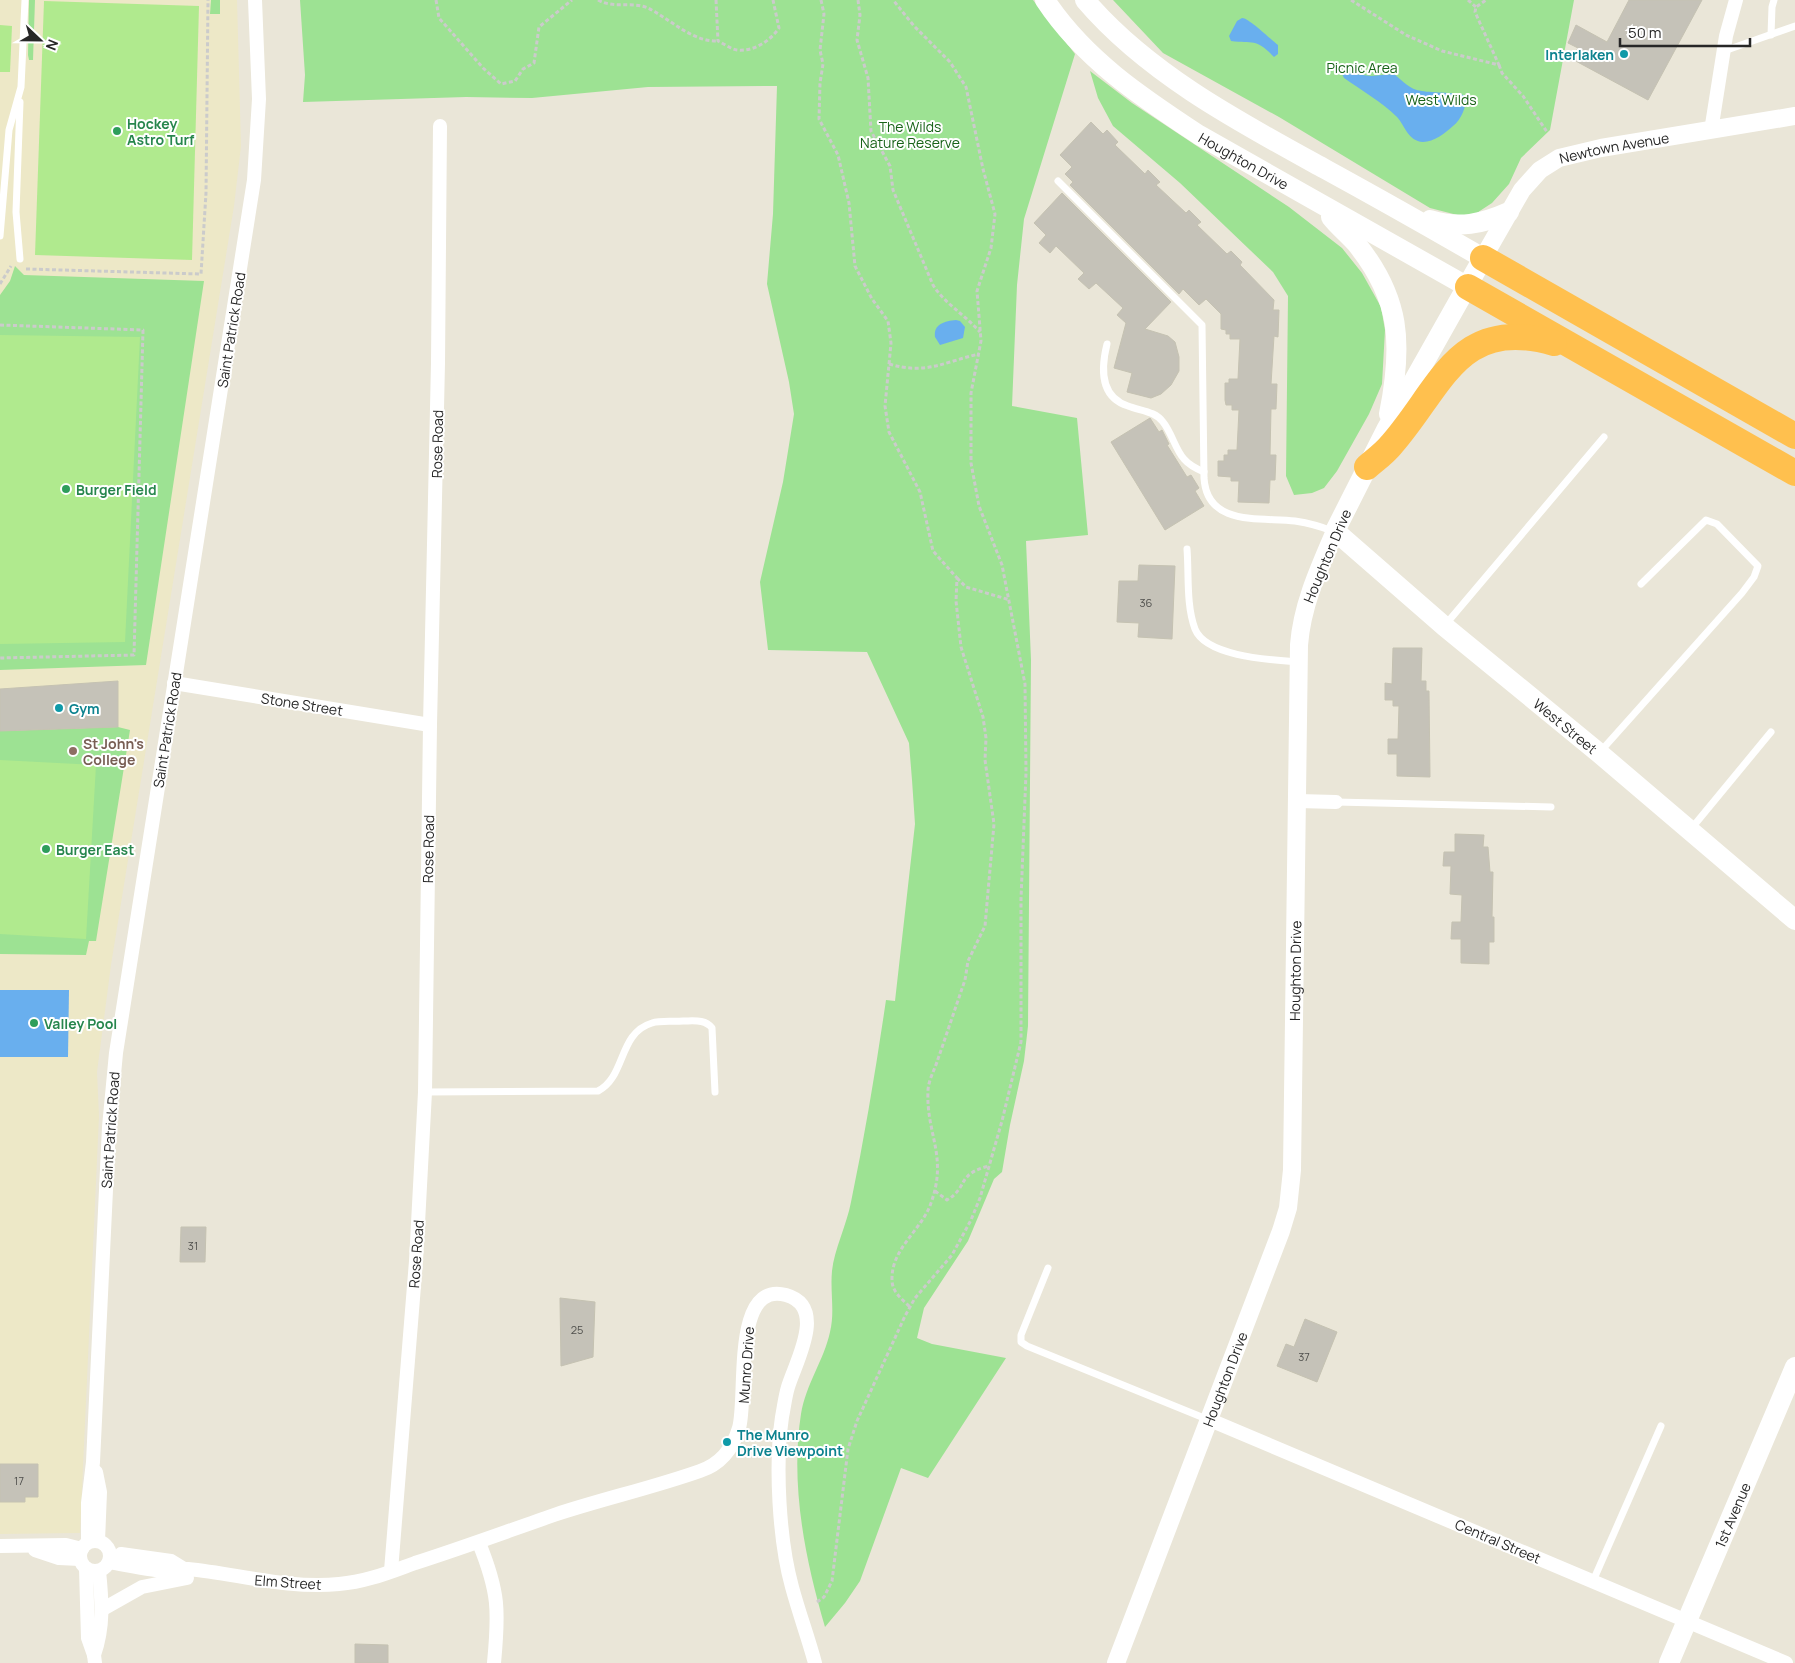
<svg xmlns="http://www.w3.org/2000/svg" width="1795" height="1663" font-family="Manrope,sans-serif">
<rect width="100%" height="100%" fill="#eae6d8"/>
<path fill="#ede8c7" d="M0,0H237L241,146L234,206L111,965L97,1072L99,1116L80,1533L0,1534Z"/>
<g fill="#9de293">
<path d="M29,0H35L33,60H29L28,55Z"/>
<path d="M211,0H220V14H210Z"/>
<path d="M300,0H1033L1075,54L1024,219L1017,285L1012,406L1077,418L1088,535L1026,541L1031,660L1028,1026L1024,1061L1010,1125L1002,1172L994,1179L968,1241L924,1308L917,1338L932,1344L1006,1358L928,1478L901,1468L860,1581L845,1603L825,1627C805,1559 790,1484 801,1414C806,1384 824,1360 830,1332C835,1312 830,1292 832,1271C834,1250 847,1224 851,1202C865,1135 876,1068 886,1000L895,1001L915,824L912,780L909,743L867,652L768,650L760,582L783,482L794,414L789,382L767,284L773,214L777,86L648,87L532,98L466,97L303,102L305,75Z"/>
<path d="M1113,0H1574L1550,130L1521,158L1509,184L1492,203L1469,218L1430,208L1279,117L1163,53Z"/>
<path d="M1090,71L1132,103L1289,207L1342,248L1362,273L1381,307L1385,330L1382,384L1369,414L1337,471L1324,488L1312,493L1294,495L1286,476L1288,296L1273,272L1180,183L1113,126L1098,98Z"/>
<path d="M15,266L24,275L204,281L146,665L0,670V295L10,281Z"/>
<path d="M118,727L130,730L96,941H89L86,955L0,954V731Z"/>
</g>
<g fill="#b0ea8e">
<path d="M44,1L199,6L192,260L35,255Z"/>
<path d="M0,25L12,26L10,72H0Z"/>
<path d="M0,335L140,337L125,642L0,644Z"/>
<path d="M0,760L96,765L86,939L0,934Z"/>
</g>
<g fill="#69afee">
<path d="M1242,18C1249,18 1270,39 1278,45V54L1274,57C1256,38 1254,44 1231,41L1229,36L1237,21Z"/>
<path d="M1346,73L1371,76L1394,74C1403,81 1410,90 1422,91C1432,93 1459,92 1466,96C1467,106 1461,120 1453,126C1445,133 1434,142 1423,142C1408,141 1405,126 1397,117C1382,102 1361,90 1344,78L1342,74Z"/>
<path d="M956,320L960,321L965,327L963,338L940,345L935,337C933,324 945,321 956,320Z"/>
<path d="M0,990H69L68,1057H0Z"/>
</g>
<g fill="#c5c2b8" stroke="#c5c2b2">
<path d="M1629,0H1702L1648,100L1572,59L1578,48L1568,43L1576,25L1607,42Z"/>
<path d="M1091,122L1103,134L1107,130L1118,142L1115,145L1145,174L1148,170L1160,182L1156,185L1186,213L1189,210L1201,222L1197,225L1227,254L1231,251L1242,262L1240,265L1274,300L1273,310H1279L1278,337L1274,336L1271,384H1277L1276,409H1271L1270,455H1276L1275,480H1270L1269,503L1238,502L1239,481H1231V477L1218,476V461H1224V455H1228V450H1237L1239,410H1232V405H1226L1225,400V383H1229V379H1238L1240,339H1230V334H1226V330L1221,329V314L1206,299L1199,305L1183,289L1179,294L1070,185L1073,182L1065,174L1072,167L1060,155Z"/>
<path d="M1062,193L1171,302L1145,329L1168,336L1175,342L1179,357V371L1171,385L1161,394L1151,398L1127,392L1132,373L1114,368L1126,323L1117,315L1123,308L1096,283L1089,289L1078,279L1084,273L1056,246L1050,253L1039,243L1046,235L1034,223Z"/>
<path d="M1150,418L1159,432L1162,430L1169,444L1167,445L1187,477L1191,475L1199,488L1195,491L1204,506L1165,530L1111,442Z"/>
<path d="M1139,565L1175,566L1172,639L1138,637L1139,623L1117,622L1119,581H1138Z"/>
<path d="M1393,648H1422L1421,681H1426V691H1429L1430,777L1397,776V754H1388V739H1398L1399,706H1393V700H1385V683L1392,684Z"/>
<path d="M118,681V727L0,731V689Z"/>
<path d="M1455,834L1484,835L1483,847H1488L1490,872H1493L1492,917H1494V942H1489V964L1461,963V939H1451L1452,922H1461L1462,895L1450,894L1451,866H1443L1444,852H1455Z"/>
<path d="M181,1227H206L205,1262H180Z"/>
<path d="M560,1298L595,1302L593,1357L561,1366Z"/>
<path d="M1305,1319L1337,1332L1317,1382L1277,1366L1286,1344L1294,1347Z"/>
<path d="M0,1464H38V1497H25V1502H0Z"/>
<path d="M355,1644L388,1645V1663H355Z"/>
</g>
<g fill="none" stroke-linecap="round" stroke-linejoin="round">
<g stroke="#cbcbcb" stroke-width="3" stroke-dasharray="4 2.5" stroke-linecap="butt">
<path d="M436,0L439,18L483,68L501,84L515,81L523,69L534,63L539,27L572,0"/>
<path d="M598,0C614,9 631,1 648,8C670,19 692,42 718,41"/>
<path d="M716,0L718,41C724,44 731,49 737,50C754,52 771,40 779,28L773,0"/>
<path d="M821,0L824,14L820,50L823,64L820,83L819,119L838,155L849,203L855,266L872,299L888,321L891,343L885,406L889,432L920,492L933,551L957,578L956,601L961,647L983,717L986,738L985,760L994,824L985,926L968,961L965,980C956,1006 947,1033 938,1059C935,1069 928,1081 928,1091C926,1134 948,1156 931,1203C922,1230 891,1248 892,1280C892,1292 902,1299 910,1307"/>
<path d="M858,0L860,15L857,40L868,78L871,131L890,166L893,190L933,285C944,303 964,314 980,332"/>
<path d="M1351,0L1406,35L1442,51L1499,65L1475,12L1476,7L1486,0"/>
<path d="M1468,0L1476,7"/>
<path d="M1499,65L1502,73L1523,96L1547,132"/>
<path d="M26,269L201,274L206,193L208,0"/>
<path d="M0,284L11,266"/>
<path d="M0,325L143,330L134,655L0,658"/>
<path d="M889,364C926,375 944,362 979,354"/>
<path d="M957,578L966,587L1010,600"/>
<path d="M935,1191L947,1200C969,1187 956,1174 989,1166"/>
<path d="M817,1602L824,1597L832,1581L848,1449L857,1421L905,1316L915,1298L952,1255L971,1220L980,1198L1002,1121L1021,1042V899L1026,773L1025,684L1002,565L979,506L971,463V393L981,341L977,291L991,248L995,214L983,169L966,87L950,62L914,26L893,0"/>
</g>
<g stroke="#fff" stroke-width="7">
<path d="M1771,35L1772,7L1774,0"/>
<path d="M1724,51L1795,26"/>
<path d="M20,102L16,212L20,259"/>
<path d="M1058,181L1202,325L1204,478C1207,527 1261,517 1295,521C1308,523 1320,526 1332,531"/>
<path d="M0,236L9,130L21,87L25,0"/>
<path d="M1107,344C1101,368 1100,397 1128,406C1141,411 1155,411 1163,422C1172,433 1175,449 1184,459C1189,465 1197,469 1204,472"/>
<path d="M1187,549C1189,574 1186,605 1195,629C1206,657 1273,660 1298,662"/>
<path d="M1446,624L1604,437"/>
<path d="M1600,752L1742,593L1754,577L1758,566L1717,524L1706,520L1641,584"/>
<path d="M1336,802L1551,807"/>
<path d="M1691,829L1771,732"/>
<path d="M425,1092L598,1091C626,1077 618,1033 652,1023C661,1020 673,1022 683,1021C694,1021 705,1019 712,1028L715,1092"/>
<path d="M1048,1268L1021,1335V1342L1027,1346L1209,1420"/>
<path d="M1593,1581L1661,1426"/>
</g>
<g stroke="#fff" stroke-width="14">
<path d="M1711,131L1726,36L1736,0"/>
<path d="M174,683L430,725"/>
<path d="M1298,801L1336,802"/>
<path d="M1210,1420L1786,1663"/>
<path d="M96,1472L100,1492L98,1541"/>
<circle cx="95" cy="1556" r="15"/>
<path d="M88,1542V1503L93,1462L109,1127L116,1053L254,180L259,99L255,0"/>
<path d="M479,1543C499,1592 499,1611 494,1663"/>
<path d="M0,1546L66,1545L82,1549"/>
<path d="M35,1550L59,1558L80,1559"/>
<path d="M121,1554L171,1561L184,1569"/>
<path d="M109,1562C128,1565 150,1571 169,1571C176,1571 181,1569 188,1569C238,1574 288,1589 339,1584C366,1582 390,1572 415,1563C462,1548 508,1531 554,1515C602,1499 652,1488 700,1471C721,1464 733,1448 739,1428C748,1398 731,1280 786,1295C828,1307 795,1363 788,1387C785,1397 784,1407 782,1417C775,1465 779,1540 792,1587C799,1613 808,1637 815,1663"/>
<path d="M86,1568L88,1638L94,1655L95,1663"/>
<path d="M391,1571L416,1261L425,1092L430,725L438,363L440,126"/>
<path d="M103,1609L142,1587L187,1578"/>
<path d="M94,1655C104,1627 102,1600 99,1571"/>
</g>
<g stroke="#fff" stroke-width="18">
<path id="s1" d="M1483,258L1522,190L1540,170L1559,158L1601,148L1795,116"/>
<path id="s2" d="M1116,1663L1281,1231L1288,1208L1292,1170L1299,645C1302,605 1319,568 1335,531"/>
</g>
<g stroke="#fff" stroke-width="20">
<path id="s3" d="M1045,0C1084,59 1141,97 1199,135L1468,287"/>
<path id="s4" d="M1085,0C1148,74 1241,123 1325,169C1378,198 1431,228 1483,258L1386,430L1335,531L1444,626L1599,753L1795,920"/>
<path d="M1331,217C1338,226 1347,233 1355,242C1401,298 1403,344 1389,414"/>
<path d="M1430,220C1459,229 1482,224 1509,212"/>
<path id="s5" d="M1669,1663L1795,1367"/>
</g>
<g stroke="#ffc04e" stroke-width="26">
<path d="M1483,258L1795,436"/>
<path d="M1468,287L1795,473"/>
<path d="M1367,467C1375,460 1385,453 1392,444C1442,387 1458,315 1554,343"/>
</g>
</g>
<g fill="#0f9aa8" stroke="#fff" stroke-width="2">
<circle cx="1624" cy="54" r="5"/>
<circle cx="59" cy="708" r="5"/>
<circle cx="727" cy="1442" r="5"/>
</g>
<g fill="#2e9e5b" stroke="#fff" stroke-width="2">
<circle cx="117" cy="131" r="5"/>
<circle cx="66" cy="489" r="5"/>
<circle cx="46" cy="849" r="5"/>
<circle cx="34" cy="1023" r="5"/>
</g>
<circle fill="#8d6e63" stroke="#fff" stroke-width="2" cx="73" cy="751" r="5"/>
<g text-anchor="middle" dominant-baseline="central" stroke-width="4" stroke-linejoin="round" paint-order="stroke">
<g font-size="11" fill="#4e4e4b">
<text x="1146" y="602">36</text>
<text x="193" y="1245">31</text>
<text x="577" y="1329">25</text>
<text x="1304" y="1356">37</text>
<text x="19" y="1480">17</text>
</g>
<g font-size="14" font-weight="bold" fill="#0d838f" stroke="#fff" text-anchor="start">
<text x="1614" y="54" text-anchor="end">Interlaken</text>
<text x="69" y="708">Gym</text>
<text x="737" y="1434">The Munro<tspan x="737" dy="16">Drive Viewpoint</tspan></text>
</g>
<g font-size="14" fill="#186318" stroke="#fff">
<text x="1362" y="67">Picnic Area</text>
<text x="1441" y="99">West Wilds</text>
<text x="910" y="126">The Wilds<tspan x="910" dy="16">Nature Reserve</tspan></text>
</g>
<g font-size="14" font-weight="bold" fill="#27864d" stroke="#fff" text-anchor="start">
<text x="127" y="123">Hockey<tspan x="127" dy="16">Astro Turf</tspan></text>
<text x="76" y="489">Burger Field</text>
<text x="56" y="849">Burger East</text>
<text x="44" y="1023">Valley Pool</text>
</g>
<g font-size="14" fill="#272727" stroke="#fff">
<text stroke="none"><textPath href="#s1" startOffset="184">Newtown Avenue</textPath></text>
<text stroke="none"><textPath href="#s3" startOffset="258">Houghton Drive</textPath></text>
<text transform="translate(231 330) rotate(-81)">Saint Patrick Road</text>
<text transform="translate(437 444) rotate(-89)">Rose Road</text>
<text transform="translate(1327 556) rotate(-67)">Houghton Drive</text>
<text transform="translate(302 704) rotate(9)">Stone Street</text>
<text stroke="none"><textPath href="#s4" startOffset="1089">West Street</textPath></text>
<text transform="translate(167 730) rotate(-81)">Saint Patrick Road</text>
<text transform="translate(428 849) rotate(-89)">Rose Road</text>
<text stroke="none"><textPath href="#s2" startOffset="724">Houghton Drive</textPath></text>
<text transform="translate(110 1130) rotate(-86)">Saint Patrick Road</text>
<text transform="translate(416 1254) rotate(-86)">Rose Road</text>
<text transform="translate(746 1365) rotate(-86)">Munro Drive</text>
<text stroke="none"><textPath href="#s2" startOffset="304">Houghton Drive</textPath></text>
<text stroke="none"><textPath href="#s5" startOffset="161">1st Avenue</textPath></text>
<text transform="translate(1498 1541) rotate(23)">Central Street</text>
<text transform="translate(288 1582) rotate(4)">Elm Street</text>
</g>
<g font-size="14" font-weight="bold" fill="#785e54" stroke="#fff" text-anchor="start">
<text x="83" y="743">St John's<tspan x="83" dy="16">College</tspan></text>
</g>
</g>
<g transform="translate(40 40) rotate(112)" stroke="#ffffff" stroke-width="4" paint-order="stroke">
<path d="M0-4L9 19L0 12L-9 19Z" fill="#272727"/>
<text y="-8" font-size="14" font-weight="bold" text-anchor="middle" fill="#272727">N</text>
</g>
<path d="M1620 38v8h130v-8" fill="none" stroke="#272727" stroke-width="2.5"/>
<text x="1628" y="38" font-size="15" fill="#272727" stroke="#ffffff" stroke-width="4" paint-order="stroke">50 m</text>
</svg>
